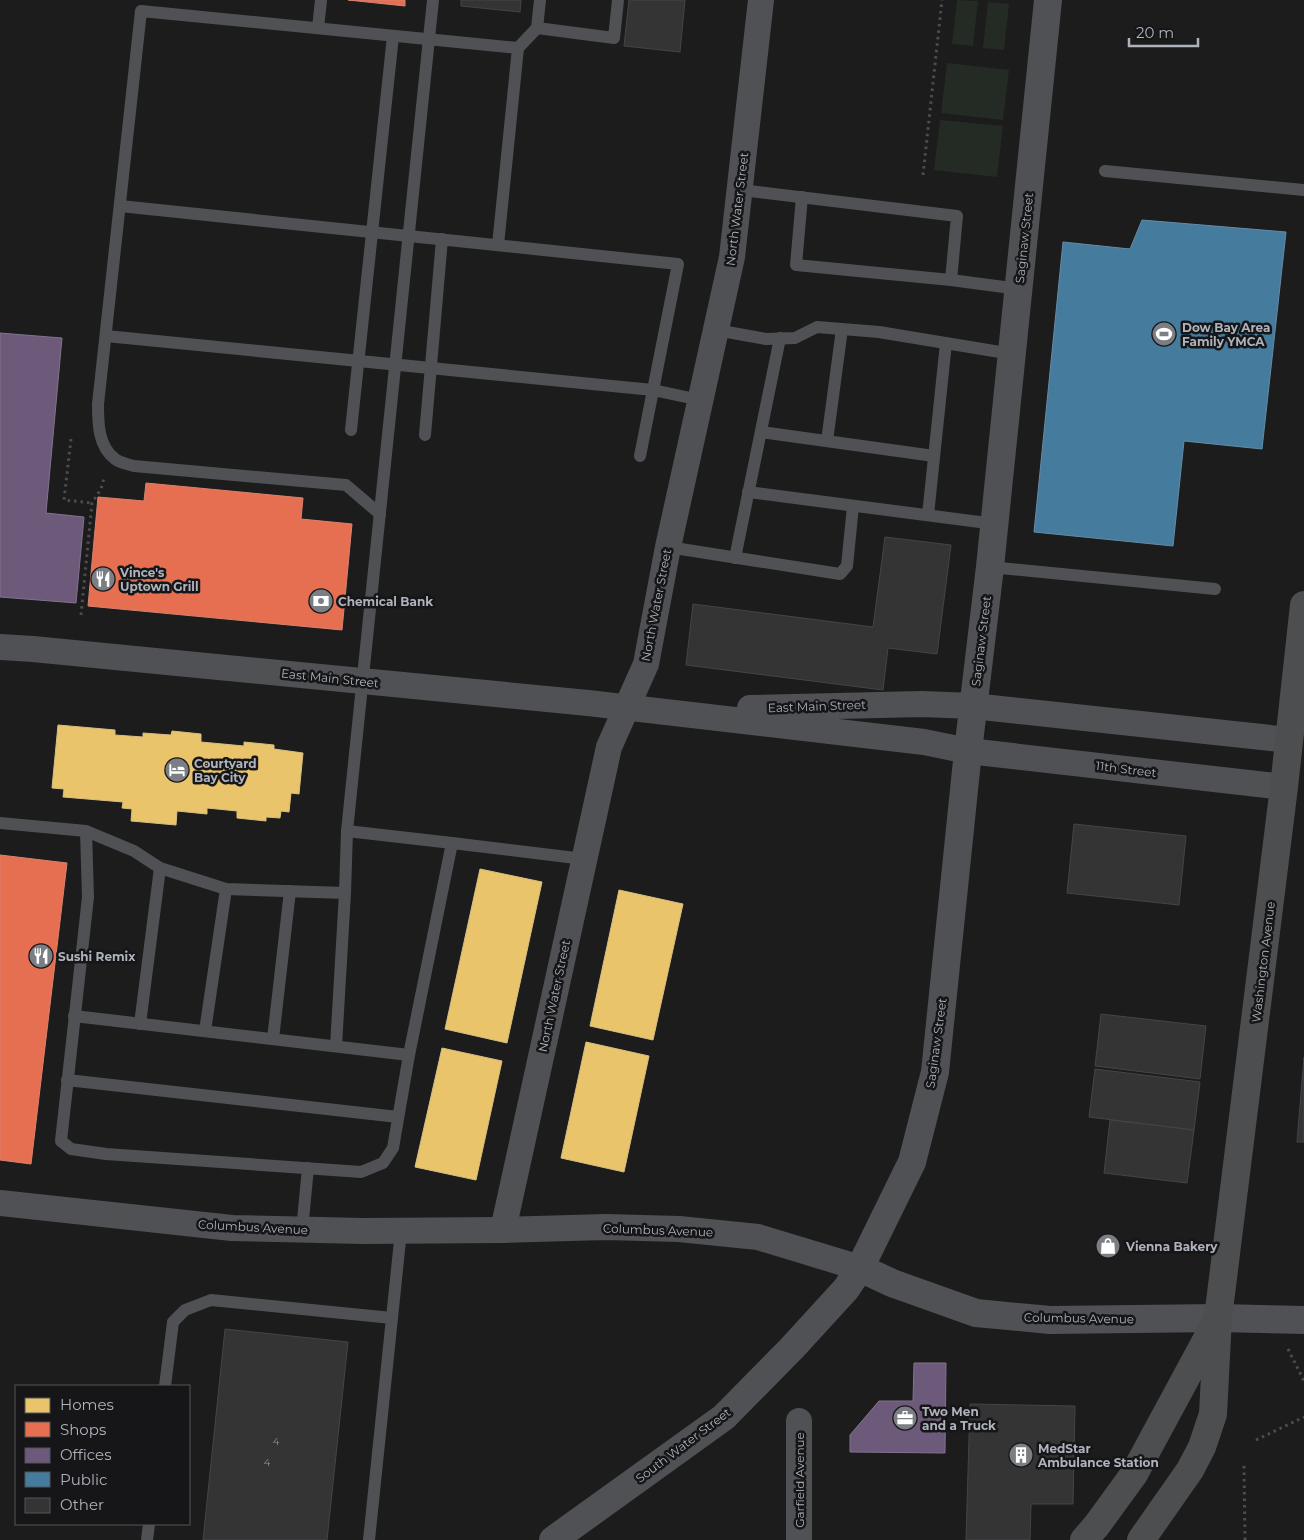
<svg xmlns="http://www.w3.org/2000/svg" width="1304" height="1540" font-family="Montserrat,sans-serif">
<rect width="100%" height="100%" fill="#1c1c1c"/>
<g fill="#242b25">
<path d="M957,0L978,1L973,46L952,44Z"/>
<path d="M988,2L1009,4L1004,50L983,48Z"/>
<path d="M947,63L1009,70L1003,120L941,113Z"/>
<path d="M940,120L1003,126L997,177L934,170Z"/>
</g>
<g fill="#e9c46a" stroke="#d7bf82">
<path d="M58,725L115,730V735L143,737V733L171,735L172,731L201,734V742L244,746V742L274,745V749L303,753L299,794L291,793L289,812L281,811L280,818L266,817V821L237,818V811L207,808V814L177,811L176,825L131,821L132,809L122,808L123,802L63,797L64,789L52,788Z"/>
<path d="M480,869L542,882L507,1043L445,1029Z"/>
<path d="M619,890L683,904L653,1040L590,1026Z"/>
<path d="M586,1042L649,1056L624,1172L561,1158Z"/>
<path d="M442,1048L502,1061L476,1180L415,1167Z"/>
</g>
<g fill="#e76f51" stroke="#d68371">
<path d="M348,0H405V6Z"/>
<path d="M146,483L303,498L301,519L352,524L342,630L88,606L98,497L144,501Z"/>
<path d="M0,855L67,863L31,1164L0,1160Z"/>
</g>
<g fill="#6d597a" stroke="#80748e">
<path d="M0,333L62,338L46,513L84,517L76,603L0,597Z"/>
<path d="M914,1363H946L945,1453L850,1452V1435L879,1401H913Z"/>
</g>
<path fill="#457b9d" stroke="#648ca6" d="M1142,220L1286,232L1262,449L1184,441L1173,546L1034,532L1063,242L1130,249Z"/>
<g fill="#343434" stroke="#444548">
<path d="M461,0H521L520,12L461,6Z"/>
<path d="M629,0H685L680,52L624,46Z"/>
<path d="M885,537L951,545L937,654L888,648L883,690L686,665L693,604L873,627Z"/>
<path d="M1074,824L1186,836L1179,905L1067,893Z"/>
<path d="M1101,1014L1206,1026L1200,1079L1095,1066Z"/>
<path d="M1304,1057V1142H1297Z"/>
<path d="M1095,1069L1200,1082L1194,1130L1089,1117Z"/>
<path d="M1110,1120L1194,1130L1187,1183L1104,1173Z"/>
<path d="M225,1329L348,1342L327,1540H203Z"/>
<path d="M970,1404L1075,1406L1073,1504H1031L1030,1540H966Z"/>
</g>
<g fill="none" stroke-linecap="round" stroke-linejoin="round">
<g stroke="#4c4d4f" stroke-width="3" stroke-dasharray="2.5 4" stroke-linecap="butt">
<path d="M923,175L942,0"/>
<path d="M71,439L64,500L92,503"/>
<path d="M81,615L92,503L101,489L104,478"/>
<path d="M1288,1349L1304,1381"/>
<path d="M1256,1440L1304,1417"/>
<path d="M1244,1466L1245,1540"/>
</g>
<g stroke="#505154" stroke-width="12">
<path d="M318,28L321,0"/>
<path d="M537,28L614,38L618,0"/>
<path d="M518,48L537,28L540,0"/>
<path d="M1105,171L1304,190"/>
<path d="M741,190L957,216L951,280"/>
<path d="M802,197L796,265L951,280L1019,289"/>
<path d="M120,206L678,264L640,456"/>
<path d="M716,330L766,339L795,338L817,327L842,329L879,332L1012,354"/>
<path d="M106,336L653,390L700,400"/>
<path d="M351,430L393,36"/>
<path d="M761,432L934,456"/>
<path d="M425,435L442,239"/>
<path d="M827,441L842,329"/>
<path d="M748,492L995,524"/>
<path d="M380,514L346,485L134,466C128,464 120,463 115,459C98,446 98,423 98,404L141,11L518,48L498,245"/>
<path d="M928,515L946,343"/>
<path d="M668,547L840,574L847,566L853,506"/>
<path d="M735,558L780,338"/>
<path d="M990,567L1215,589"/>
<path d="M0,823L86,831L134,851L160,868L226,889L345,893L347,831L433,0"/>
<path d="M86,831L88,897L61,1141L71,1149L106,1154L361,1172L383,1163L393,1148L409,1055L452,843L347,831"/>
<path d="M452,843L584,859"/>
<path d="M74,1016L409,1055"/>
<path d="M140,1024L160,868"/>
<path d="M205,1031L226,889"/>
<path d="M273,1039L290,891"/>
<path d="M336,1046L345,893"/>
<path d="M67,1080L398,1117"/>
<path d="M302,1230L308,1168"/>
<path d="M165,1386L173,1322L185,1310L211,1300L392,1318"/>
<path d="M147,1540L149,1524"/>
<path d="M369,1540L401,1231"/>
</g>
<g stroke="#505154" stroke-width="26">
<path d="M0,647L33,649L588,703L924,742L968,751L1284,787"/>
<path d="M750,708L922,704L973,706L1289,740"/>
<path d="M0,1203L232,1228L363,1231L503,1230L606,1227L679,1229L758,1237L860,1268"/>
<path d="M503,1230L609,747L646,664L668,547L732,257L761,0"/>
<path d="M799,1421V1540"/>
</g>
<g stroke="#505154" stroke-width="28">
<path d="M860,1268L892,1283L976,1313L1050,1320L1218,1318L1304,1320"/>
<path d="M553,1540L724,1417L792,1348L846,1289L860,1268L912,1162L935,1072L968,751L990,567L1048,0"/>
</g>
<g stroke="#4d4e50" stroke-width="28">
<path d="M1084,1540L1097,1525L1134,1474L1215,1324"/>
<path d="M1141,1540L1190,1470L1202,1447L1213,1414L1218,1318L1284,787L1304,605"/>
</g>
</g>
<defs>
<symbol id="stadium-disc" viewBox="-11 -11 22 22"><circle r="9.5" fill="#7b7e83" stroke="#161618"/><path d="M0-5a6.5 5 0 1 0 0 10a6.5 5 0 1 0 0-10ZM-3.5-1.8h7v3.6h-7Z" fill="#fff"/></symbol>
<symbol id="restaurant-disc" viewBox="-11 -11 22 22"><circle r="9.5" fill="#7b7e83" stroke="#161618"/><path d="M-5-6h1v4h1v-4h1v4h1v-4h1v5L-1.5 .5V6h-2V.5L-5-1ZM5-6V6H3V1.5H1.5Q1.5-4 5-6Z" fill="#fff"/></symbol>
<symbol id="bank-disc" viewBox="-11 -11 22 22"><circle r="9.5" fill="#7b7e83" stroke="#161618"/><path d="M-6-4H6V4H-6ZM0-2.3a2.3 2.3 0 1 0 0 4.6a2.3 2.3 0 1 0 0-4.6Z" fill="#fff"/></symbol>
<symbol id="hotel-disc" viewBox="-11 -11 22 22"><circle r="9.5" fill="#7b7e83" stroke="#161618"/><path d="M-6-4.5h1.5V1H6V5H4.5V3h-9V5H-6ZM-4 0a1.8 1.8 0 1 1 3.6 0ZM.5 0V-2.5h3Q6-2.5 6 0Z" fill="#fff"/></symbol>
<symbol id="shop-disc" viewBox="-11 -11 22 22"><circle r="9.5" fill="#7b7e83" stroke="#161618"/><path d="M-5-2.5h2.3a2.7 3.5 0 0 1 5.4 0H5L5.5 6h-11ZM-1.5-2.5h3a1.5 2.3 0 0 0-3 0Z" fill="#fff"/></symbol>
<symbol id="office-disc" viewBox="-11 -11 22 22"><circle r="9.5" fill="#7b7e83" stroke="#161618"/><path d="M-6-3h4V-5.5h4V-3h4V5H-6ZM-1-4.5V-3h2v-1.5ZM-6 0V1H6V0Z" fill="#fff"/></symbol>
<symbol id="building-disc" viewBox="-11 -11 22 22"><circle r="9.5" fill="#7b7e83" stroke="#161618"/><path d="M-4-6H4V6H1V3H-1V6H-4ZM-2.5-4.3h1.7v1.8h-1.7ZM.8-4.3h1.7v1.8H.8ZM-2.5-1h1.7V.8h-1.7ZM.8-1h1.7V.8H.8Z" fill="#fff"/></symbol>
</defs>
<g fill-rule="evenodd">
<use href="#stadium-disc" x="1150" y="320" width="28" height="28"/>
<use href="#restaurant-disc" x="89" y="565" width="28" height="28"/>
<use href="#bank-disc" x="307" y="587" width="28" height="28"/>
<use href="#hotel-disc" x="163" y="756" width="28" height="28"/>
<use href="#restaurant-disc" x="27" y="942" width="28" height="28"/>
<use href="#shop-disc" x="1094" y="1232" width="28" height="28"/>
<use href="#office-disc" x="891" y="1404" width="28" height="28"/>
<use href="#building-disc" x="1007" y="1441" width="28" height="28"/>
</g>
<g text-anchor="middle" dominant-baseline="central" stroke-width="5" stroke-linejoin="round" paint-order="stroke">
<g font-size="10" fill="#909299">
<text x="276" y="1441">4</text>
<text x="267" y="1462">4</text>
</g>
<g font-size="12" fill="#aeb2bb" stroke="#161618">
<text transform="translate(737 209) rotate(-83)">North Water Street</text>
<text transform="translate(1024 238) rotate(-84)">Saginaw Street</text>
<text transform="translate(656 605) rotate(-79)">North Water Street</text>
<text transform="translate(981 641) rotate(-83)">Saginaw Street</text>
<text transform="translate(330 678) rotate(6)">East Main Street</text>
<text transform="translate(817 706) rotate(-2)">East Main Street</text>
<text transform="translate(1126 769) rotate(7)">11th Street</text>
<text transform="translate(1263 962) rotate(-83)">Washington Avenue</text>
<text transform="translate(554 996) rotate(-78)">North Water Street</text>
<text transform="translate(936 1043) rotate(-82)">Saginaw Street</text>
<text transform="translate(253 1227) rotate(3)">Columbus Avenue</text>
<text transform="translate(658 1230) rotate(2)">Columbus Avenue</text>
<text transform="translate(1079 1318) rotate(1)">Columbus Avenue</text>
<text transform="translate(683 1445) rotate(-37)">South Water Street</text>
<text transform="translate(799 1480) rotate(-90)">Garfield Avenue</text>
</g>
<g font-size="12" font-weight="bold" fill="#aeb2bb" stroke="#161618" text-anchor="start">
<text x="1182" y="327">Dow Bay Area<tspan x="1182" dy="14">Family YMCA</tspan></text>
<text x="120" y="572">Vince's<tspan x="120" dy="14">Uptown Grill</tspan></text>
<text x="338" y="601">Chemical Bank</text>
<text x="194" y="763">Courtyard<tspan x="194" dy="14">Bay City</tspan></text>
<text x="58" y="956">Sushi Remix</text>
<text x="1126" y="1246">Vienna Bakery</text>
<text x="922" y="1411">Two Men<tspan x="922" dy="14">and a Truck</tspan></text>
<text x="1038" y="1448">MedStar<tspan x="1038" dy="14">Ambulance Station</tspan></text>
</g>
</g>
<rect x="15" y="1385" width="175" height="140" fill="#161618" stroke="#535459"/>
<rect x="25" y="1398" width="25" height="15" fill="#e9c46a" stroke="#535459"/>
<text x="60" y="1410" font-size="15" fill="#aeb2bb">Homes</text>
<rect x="25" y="1422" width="25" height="15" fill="#e76f51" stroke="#535459"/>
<text x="60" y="1435" font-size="15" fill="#aeb2bb">Shops</text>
<rect x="25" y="1448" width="25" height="15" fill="#6d597a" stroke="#535459"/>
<text x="60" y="1460" font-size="15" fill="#aeb2bb">Offices</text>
<rect x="25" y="1472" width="25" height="15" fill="#457b9d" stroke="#535459"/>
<text x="60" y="1485" font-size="15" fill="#aeb2bb">Public</text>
<rect x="25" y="1498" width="25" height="15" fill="#343434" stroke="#535459"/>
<text x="60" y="1510" font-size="15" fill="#aeb2bb">Other</text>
<path d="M1129 38v8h69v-8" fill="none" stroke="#aeb2bb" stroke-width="2.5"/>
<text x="1136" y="38" font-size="15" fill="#aeb2bb" stroke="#161618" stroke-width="4" paint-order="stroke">20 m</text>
</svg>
